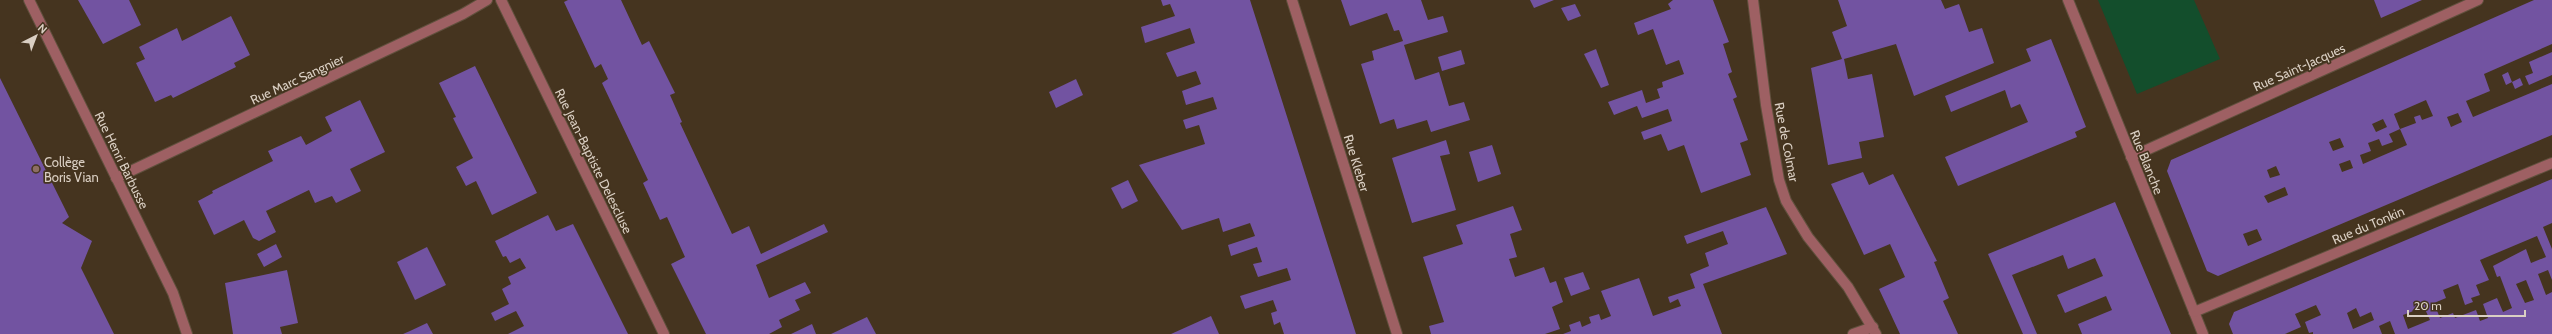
<svg xmlns="http://www.w3.org/2000/svg" width="2552" height="334" font-family="Cabin,sans-serif">
<rect width="100%" height="100%" fill="#45341f"/>
<path fill="#134e2c" d="M2098,0H2194L2220,59L2137,94Z"/>
<g fill="#7253a1" fill-rule="evenodd">
<path d="M78,0H129L141,25L103,44Z"/>
<path d="M568,0H621L642,45L649,41L675,93L670,95L682,122L680,123L732,234L749,226L761,254L824,224L828,232L756,265L769,298L805,282L811,293L795,300L800,310L779,320L782,327L769,334H706L671,264L685,257L667,217L660,220L643,183L648,180L602,83L608,79L601,64L595,68L564,2Z"/>
<path d="M1161,0H1250L1356,334H1284L1280,322L1274,325L1271,313L1277,311L1273,300L1245,309L1240,296L1291,280L1287,268L1258,277L1253,264L1262,262L1257,247L1231,256L1228,245L1255,236L1250,223L1223,232L1219,218L1182,230L1139,165L1205,144L1199,125L1186,129L1183,120L1217,109L1213,97L1186,105L1182,91L1201,84L1196,71L1177,77L1166,53L1195,43L1190,28L1145,43L1141,27L1175,16L1170,4L1163,6Z"/>
<path d="M1341,0H1421L1428,20L1443,16L1448,32L1404,45L1415,80L1439,72L1449,106L1464,102L1470,120L1431,132L1427,120L1397,129L1394,119L1380,124L1361,64L1374,60L1372,51L1403,41L1399,30L1394,31L1387,13L1350,26Z"/>
<path d="M1530,0H1554L1534,8Z"/>
<path d="M1673,0H1713L1729,42L1723,44L1732,72L1728,74L1737,97L1733,99L1748,140L1740,143L1751,175L1701,193L1684,145L1668,151L1661,134L1644,140L1641,132L1672,121L1668,109L1642,118L1637,106L1614,115L1608,102L1642,90L1646,103L1660,98L1657,89L1663,87L1662,82L1684,74L1679,60L1666,65L1653,29L1638,35L1634,23L1671,9L1668,4Z"/>
<path d="M1838,0H1941L1945,9L1959,4L1969,32L1982,28L1994,63L1914,96L1896,44L1844,59L1848,79L1872,74L1884,137L1859,142L1862,158L1828,165L1811,68L1842,59L1832,32L1847,26Z"/>
<path d="M2374,0H2422L2381,18Z"/>
<path d="M2534,0H2552V44L2484,74L2490,91L2466,101L2473,117L2552,84V135L2218,276L2207,271L2167,171L2171,160ZM2426,100L2433,116L2422,120L2420,115L2414,117L2416,123L2400,129L2407,145L2363,164L2360,155L2371,151L2368,143L2379,139L2382,146L2393,142L2389,134L2400,129L2394,114ZM2458,113L2462,122L2451,127L2447,117ZM2383,119L2387,127L2376,132L2372,124ZM2340,138L2344,147L2333,151L2329,142ZM2350,160L2353,168L2342,172L2339,164ZM2276,166L2280,175L2270,178L2267,170ZM2285,187L2288,195L2268,203L2264,196ZM2257,229L2262,240L2248,246L2243,234Z"/>
<path d="M1575,4L1581,16L1568,21L1561,8Z"/>
<path d="M231,16L250,55L234,63L236,67L173,98L171,95L155,102L136,63L145,59L139,47L177,28L182,41Z"/>
<path d="M2051,39L2086,127L2075,132L2077,137L1958,186L1945,157L2028,122L2020,104L2011,108L2005,90L1951,112L1945,96L2031,61L2026,49Z"/>
<path d="M1596,49L1609,85L1601,88L1584,54Z"/>
<path d="M1461,50L1465,64L1442,71L1438,57Z"/>
<path d="M2552,52V75L2529,85L2525,76L2533,73L2529,62Z"/>
<path d="M475,66L537,193L492,215L476,181L466,186L456,167L473,158L453,118L456,117L439,83Z"/>
<path d="M2508,72L2512,82L2520,78L2523,85L2515,89L2512,82L2506,85L2502,75Z"/>
<path d="M0,78L69,217L62,223L92,241L81,268L114,334H0Z"/>
<path d="M1076,79L1083,95L1056,108L1049,92Z"/>
<path d="M360,100L385,152L350,169L361,191L336,203L332,196L315,203L309,190L266,211L276,232L259,241L253,238L244,220L214,235L198,201L213,193L212,191L273,161L268,151L301,136L306,145L332,131L325,117Z"/>
<path d="M1446,140L1450,154L1440,156L1456,210L1412,223L1392,158Z"/>
<path d="M1492,145L1501,174L1478,182L1469,152Z"/>
<path d="M1863,172L1869,185L1893,174L1937,261L1934,262L1949,298L1943,301L1958,334H1900L1879,289L1905,277L1890,244L1864,255L1831,184Z"/>
<path d="M2552,179V223L2543,227L2552,249V280L2548,270L2538,274L2546,295L2552,292V334H2395L2390,321L2379,326L2382,334H2313V332L2309,333L2305,322L2321,315L2316,305L2295,314L2301,327L2285,334H2233L2229,324L2234,312ZM2537,236L2546,257L2531,263L2526,249L2493,266L2497,277L2500,276L2512,308L2503,312L2497,298L2483,304L2488,318L2480,321L2476,310L2455,318L2453,313L2440,318L2434,303L2446,298L2443,290L2458,284L2465,305L2473,302L2471,298L2480,295L2476,285L2489,280L2480,260ZM2526,280L2534,300L2525,303L2516,284ZM2424,307L2430,320L2408,329L2403,315ZM2356,308L2360,317L2371,312L2374,320L2353,329L2347,313Z"/>
<path d="M1128,180L1138,201L1122,209L1111,188Z"/>
<path d="M2115,202L2171,334H2082L2078,324L2112,310L2106,296L2065,313L2057,295L2103,276L2095,258L2068,269L2063,255L2012,275L2037,334H2023L1988,254Z"/>
<path d="M1513,206L1522,230L1510,234L1517,257L1509,259L1515,277L1544,267L1550,283L1556,281L1563,302L1552,307L1560,329L1545,334H1431L1429,326L1444,322L1423,257L1463,244L1456,225Z"/>
<path d="M1766,207L1787,254L1703,284L1722,334H1563L1571,331L1569,325L1580,321L1582,327L1591,323L1589,317L1599,314L1601,320L1611,316L1601,291L1639,278L1653,316L1681,306L1678,299L1670,303L1668,297L1695,288L1690,274L1709,266L1705,253L1728,244L1723,231L1687,244L1684,236Z"/>
<path d="M548,215L556,231L573,224L628,334H508L524,326L516,311L495,321L491,313L509,304L502,289L511,284L508,277L526,268L520,258L510,263L506,256L503,257L495,241Z"/>
<path d="M276,244L282,257L264,267L257,254Z"/>
<path d="M427,247L446,285L415,300L397,262Z"/>
<path d="M287,270L298,323L280,327L282,334H233L225,283Z"/>
<path d="M1583,272L1590,289L1571,296L1564,278Z"/>
<path d="M1211,316L1219,334H1171Z"/>
<path d="M867,317L876,334H831Z"/>
<path d="M427,323L433,334H403L410,331Z"/>
<path d="M812,324L816,334H791Z"/>
</g>
<g fill="none" stroke-linecap="round" stroke-linejoin="round">
<defs>
<g id="minor">
<path d="M29,0L173,293L187,334"/>
<path d="M501,0L664,334"/>
<path d="M1292,0L1397,334"/>
<path d="M1753,0L1766,105L1779,180L1786,201L1808,237L1848,287L1876,334"/>
<path d="M2068,0L2203,334"/>
<path d="M2131,157L2478,0"/>
<path d="M116,178L463,14L487,0"/>
<path d="M2194,312L2552,163"/>
<path d="M1853,334L1873,327"/>
</g>
</defs>
<use href="#minor" stroke="#60503d" stroke-width="12"/>
<use href="#minor" stroke="#9e6063" stroke-width="10"/>
</g>
<circle fill="#8d6e63" stroke="#45341f" stroke-width="1.5" cx="36" cy="169" r="4"/>
<g text-anchor="middle" dominant-baseline="central" stroke-width="3.5" stroke-linejoin="round" paint-order="stroke">
<g font-size="13" fill="#dacfc3" stroke="#45341f">
<text transform="translate(2299 67) rotate(-24)">Rue Saint-Jacques</text>
<text transform="translate(297 79) rotate(-25)">Rue Marc Sangnier</text>
<text transform="translate(1787 142) rotate(79)">Rue de Colmar</text>
<text transform="translate(122 160) rotate(64)">Rue Henri Barbusse</text>
<text transform="translate(594 161) rotate(64)">Rue Jean-Baptiste Delescluse</text>
<text transform="translate(2147 162) rotate(68)">Rue Blanche</text>
<text transform="translate(1357 163) rotate(73)">Rue Kleber</text>
<text transform="translate(2368 225) rotate(-23)">Rue du Tonkin</text>
</g>
<g font-size="13" fill="#dacfc3" stroke="#45341f" text-anchor="start">
<text x="44" y="162">Collège<tspan x="44" dy="15">Boris Vian</tspan></text>
</g>
</g>
<g transform="translate(36 36) rotate(42)" stroke="#45341f" stroke-width="3" paint-order="stroke">
<path d="M0-3L7 15L0 10L-7 15Z" fill="#dacfc3"/>
<text y="-6" font-size="11" font-weight="bold" text-anchor="middle" fill="#dacfc3">N</text>
</g>
<path d="M2408 310v6h117v-6" fill="none" stroke="#dacfc3" stroke-width="2"/>
<text x="2414" y="310" font-size="12" fill="#dacfc3" stroke="#45341f" stroke-width="3" paint-order="stroke">20 m</text>
</svg>
